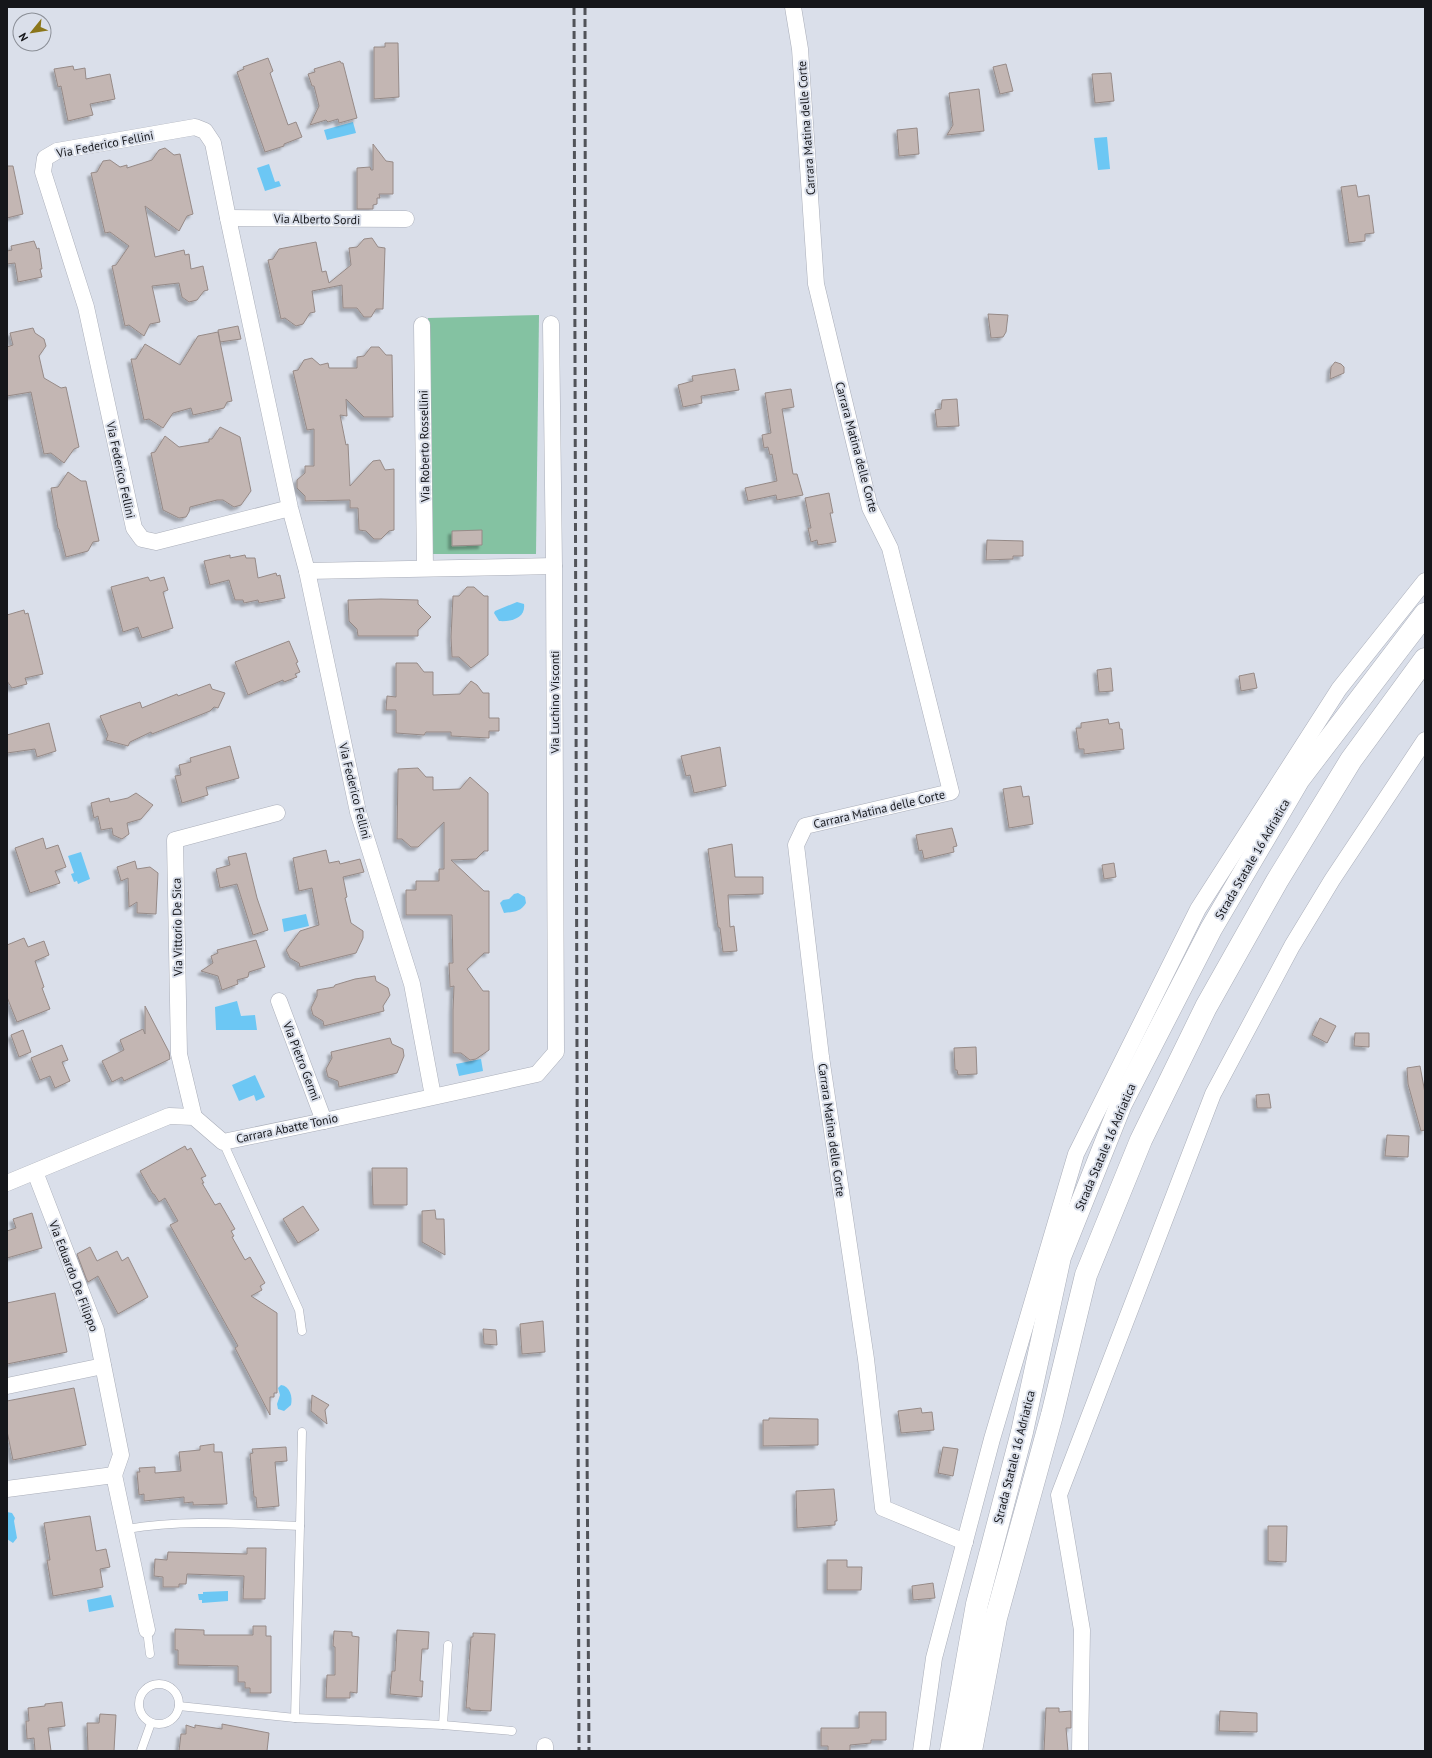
<svg xmlns="http://www.w3.org/2000/svg" width="1432" height="1758" font-family="'PT Sans',sans-serif">
<defs>
<filter id="shadow"><feDropShadow dx="-3.5" dy="3.5" stdDeviation="1" flood-color="#0004"/></filter>
</defs>
<rect width="100%" height="100%" fill="#dadfea"/>
<path fill="#84c2a2" d="M539,315L536,554H433L428,318Z"/>
<g fill="#6cc7f4">
<path d="M353,122L356,133L327,140L324,130Z"/>
<path d="M1107,137L1110,169L1098,170L1094,138Z"/>
<path d="M269,164L275,182L279,181L281,186L265,191L257,168Z"/>
<path d="M517,602L524,604C526,618 511,622 499,621L494,613L495,611Z"/>
<path d="M81,852L90,879L78,884L77,881L74,882L71,874L74,873L68,856Z"/>
<path d="M518,893L525,897L526,903C521,912 513,912 504,913L500,903L503,900L509,899L514,894Z"/>
<path d="M306,914L309,926L284,932L282,919Z"/>
<path d="M237,1001L241,1016L255,1015L257,1030H216L215,1007Z"/>
<path d="M481,1059L483,1071L459,1076L456,1064Z"/>
<path d="M255,1075L265,1097L256,1101L254,1095L239,1101L232,1085Z"/>
<path d="M281,1385C290,1386 293,1397 291,1405L284,1411L278,1409L277,1404L280,1395L278,1388Z"/>
<path d="M7,1512L12,1513L15,1518L14,1521L17,1538L13,1543L7,1539Z"/>
<path d="M228,1591V1601L202,1603V1600H199L198,1594H203V1592Z"/>
<path d="M111,1595L114,1607L89,1612L87,1600Z"/>
</g>
<g fill="#c3b6b3" stroke="#968a87" filter="url(#shadow)">
<path d="M385,43H398L399,97L374,99V47H385Z"/>
<path d="M268,58L273,71L270,73L288,125L296,122L302,137L284,144V146L265,152L237,72L244,69L243,67Z"/>
<path d="M340,61L341,63H343L357,118L339,123L338,119L328,122L326,120L310,125L319,106L314,86H312L308,74L315,72L314,69Z"/>
<path d="M1006,64L1013,91L1000,94L993,67Z"/>
<path d="M73,66L74,70L85,68L86,79L110,74L115,99L90,104L93,115L68,121L61,86L58,87L54,69Z"/>
<path d="M1111,73L1114,101L1095,103L1092,74Z"/>
<path d="M979,89L984,131L947,135L953,125L949,93Z"/>
<path d="M917,128L919,154L899,156L897,130Z"/>
<path d="M373,144L386,161L393,162V194H379L380,198H377V204L373,205V209H357V168L370,167L371,170H373Z"/>
<path d="M165,148L174,155L180,154L193,214L187,216L179,231L145,206L155,257L184,250L185,255L189,254L191,269L203,266L208,290L204,291L197,300L189,302L182,297L179,283L152,286L160,322L150,324L144,336L129,325L125,326L112,266L116,265L129,246L110,232L105,233L91,173L97,172L103,161L110,160L120,167L127,165V168L152,160L159,150Z"/>
<path d="M7,166H13L23,214L7,218Z"/>
<path d="M1356,185L1358,197L1369,195L1374,233L1365,234V241L1349,243L1341,187Z"/>
<path d="M372,238L378,247L385,248L383,309H376L371,317H364L357,308H343L342,285L312,291L315,312L310,313L303,324L296,326L285,318L281,319L268,260L273,259L279,249L316,242L322,272L326,271L329,283L351,265L349,248L357,247L364,239Z"/>
<path d="M34,241L37,249L39,248L42,269H40L42,277L18,282L15,263L7,264V251L12,250L11,246Z"/>
<path d="M988,314L1008,315L1006,332L1003,337L991,338Z"/>
<path d="M238,326L241,339L220,342L218,330Z"/>
<path d="M33,328L35,333L44,339L46,346L39,356L44,378L61,388L66,387L79,447L74,449L64,463L51,453L44,454L31,392L7,396V347L13,345L10,333Z"/>
<path d="M218,332L232,401L227,402L224,408L193,415L191,408L173,413L163,428L149,419L144,420L131,359H136L145,344L180,365L198,336Z"/>
<path d="M371,347H379L386,355H392L393,417H364L346,399L347,416L340,415L346,445L348,444L350,486L373,461L380,460L385,470L394,469V530L389,531L381,539H374L366,531L359,530L358,508H350V500L305,501V496L297,488V480L305,473V466H314V429L307,430L293,371L298,370L304,360L312,358L320,365L328,363L329,368H357V357L364,356Z"/>
<path d="M1335,362L1341,364L1344,367V373L1330,379L1331,367Z"/>
<path d="M735,369L739,390L701,396L702,403L683,407L678,385L693,381L692,376Z"/>
<path d="M791,389L794,407L782,409L793,474H797L803,495L777,500L776,495L748,501L745,488L777,481L772,454L770,455L768,447L764,448L762,435L771,433L765,393Z"/>
<path d="M957,399L959,426L937,427L935,410L941,409L942,400Z"/>
<path d="M220,427L240,437L251,491L241,505L234,507L223,500H217L190,507L189,512L186,517L179,518L163,510L151,453L155,452L165,436L179,447L209,442V439H212Z"/>
<path d="M68,472L81,481H86L99,541L93,542L88,551L66,557L59,529L58,528L51,488L58,487Z"/>
<path d="M829,493L833,513H830L836,542L818,545L817,540L811,542L808,528H811L805,498Z"/>
<path d="M482,530V545L452,546V531Z"/>
<path d="M987,540L1023,541V556H1013V559L986,560Z"/>
<path d="M230,555V558L245,555L246,558H255L258,578L276,573L277,576L280,575L285,598L259,603L258,600L244,603L243,600H235L229,580L210,585L204,561Z"/>
<path d="M148,577L150,581L164,577L168,590L163,592L173,628L142,638L138,627L123,632L111,587Z"/>
<path d="M467,587H474L484,596H488V655L471,668L459,657H452L451,637L453,596H459Z"/>
<path d="M381,599L418,600V604L431,617L418,630V636H358L357,629L349,621L348,600Z"/>
<path d="M24,610L25,614L28,613L43,674L25,678L27,684L12,688L7,681V615Z"/>
<path d="M289,641L298,662L296,663L300,672L295,674L297,677L284,682L283,680L248,695L235,662Z"/>
<path d="M396,663H417L424,672H433V695L460,694L471,681L477,685L483,693H489V718H499V731H489V738L451,736V732H426L424,735L396,733V710H386L387,696L396,697Z"/>
<path d="M1111,668L1113,691L1099,692L1097,670Z"/>
<path d="M1254,673L1257,688L1241,691L1239,676Z"/>
<path d="M210,684L212,689L225,693L218,708L214,707L210,711L152,734L151,732L130,742L128,746L106,740L108,735L100,716L140,702L142,708L177,694L178,696Z"/>
<path d="M1108,719L1109,724L1119,722L1120,729H1122L1124,749L1084,754V749H1079L1076,728H1081V723Z"/>
<path d="M49,723L56,751L37,757L35,749L7,753V735Z"/>
<path d="M230,746L239,778L206,787L208,795L182,803L175,776L181,775L179,765L191,762L190,758Z"/>
<path d="M720,747L726,786L694,793L690,775L686,776L681,756Z"/>
<path d="M418,768L426,777H433V790L460,789L470,777L488,793V851H484L476,859L451,860L484,891H489V953H484L467,969L483,991H489V1050L476,1059L470,1060L461,1053H453V1010L454,986L450,987L449,963H453L452,915H406V890H416V881H439V869H444V822L418,847H411L402,839H397L398,769Z"/>
<path d="M1021,786L1023,797L1029,796L1033,824L1009,828L1003,789Z"/>
<path d="M136,793L153,805L141,819L127,823L129,834L122,839L113,835L112,828L101,830L98,816L94,818L91,803L109,798L110,802L128,798Z"/>
<path d="M952,828L957,846L953,847L954,852L924,859L922,850L919,851L916,835Z"/>
<path d="M43,838L46,849L58,845L66,867L55,871L60,883L30,893L15,848Z"/>
<path d="M732,844L735,877H763V894L728,895L730,927L734,926L737,951L723,952L720,928L718,927L708,849Z"/>
<path d="M326,850L329,863L339,861L340,864L360,859L364,872L343,877L347,897L345,898L351,923L363,931V938L356,953L300,967L299,963L290,958L286,950L300,931L319,925L312,888L299,891L293,858Z"/>
<path d="M246,853L257,898L268,930L253,935L237,884L220,888L216,869L230,865L228,857Z"/>
<path d="M135,861L137,869L150,867L158,873L156,914L137,913V902L129,907L128,878L121,881L117,867Z"/>
<path d="M1114,863L1116,877L1104,879L1102,865Z"/>
<path d="M24,938L28,947L44,941L49,955L35,961L44,987L42,988L50,1009L17,1022L7,997V945Z"/>
<path d="M256,940L265,967L249,972L248,977L237,980L238,984L222,990L218,976L201,971L213,963L211,956L218,953L217,950Z"/>
<path d="M375,976L376,981L388,988L390,995L383,1006L384,1011L324,1026L323,1021L313,1015L311,1008L317,996V990L334,987L335,985L355,979Z"/>
<path d="M145,1006L169,1052L170,1059L124,1081L122,1077L112,1082L102,1061L124,1050L120,1040L143,1029L145,1034Z"/>
<path d="M1320,1018L1336,1026L1327,1043L1312,1035Z"/>
<path d="M23,1030L31,1052L19,1057L11,1035Z"/>
<path d="M1355,1033H1369V1047L1354,1046Z"/>
<path d="M390,1038L392,1044L403,1049L404,1056L397,1073L339,1087L338,1081L328,1077L326,1069L332,1058L331,1052Z"/>
<path d="M62,1045L68,1060L62,1062L70,1081L55,1088L50,1076L40,1080L31,1058Z"/>
<path d="M976,1047L977,1074L958,1075L957,1070H955L954,1048Z"/>
<path d="M1420,1066L1425,1093V1130L1421,1131L1408,1084L1407,1068Z"/>
<path d="M1269,1094L1271,1108H1257L1256,1095Z"/>
<path d="M1387,1135L1409,1136L1408,1157L1385,1156Z"/>
<path d="M185,1146L187,1150L191,1148L206,1176L201,1178L204,1183H202L215,1205L220,1203L235,1229L231,1231L234,1236L232,1237L245,1260L250,1257L265,1283L260,1286L262,1290L251,1296L277,1313V1393H274V1397H270V1415L235,1348L238,1346L170,1225L178,1221L165,1198L159,1202L154,1194H153L140,1171Z"/>
<path d="M372,1168H407V1205H373Z"/>
<path d="M303,1206L319,1230L298,1243L283,1219Z"/>
<path d="M435,1210L436,1219H444L445,1255L422,1242V1211Z"/>
<path d="M32,1213L42,1248L7,1258V1231L16,1228L13,1219Z"/>
<path d="M90,1247L97,1261L117,1251L122,1261L128,1257L148,1297L118,1314L98,1276L88,1282L86,1278L77,1254Z"/>
<path d="M55,1293L67,1352L7,1364V1303Z"/>
<path d="M543,1321L545,1352L522,1354L520,1324Z"/>
<path d="M483,1329L496,1330L497,1345L484,1344Z"/>
<path d="M74,1388L86,1445L13,1460L7,1431V1401Z"/>
<path d="M312,1395L329,1405L325,1410L327,1424L311,1411Z"/>
<path d="M921,1408L922,1413L932,1412L934,1430L901,1433L898,1411Z"/>
<path d="M769,1418L818,1419V1445L763,1446V1420H769Z"/>
<path d="M214,1444V1452H222L227,1504L193,1505V1502L184,1503V1497L144,1501V1494L139,1495L137,1472H140L139,1468L155,1467V1473L181,1471L179,1452L200,1450V1446Z"/>
<path d="M286,1447L287,1461L275,1462L279,1506L257,1508L256,1497H254L250,1454L253,1453L252,1449Z"/>
<path d="M943,1447L958,1449L953,1476L938,1473Z"/>
<path d="M834,1489L837,1521H835V1525L797,1528L796,1491Z"/>
<path d="M90,1516L96,1551L106,1549L110,1567L100,1569L103,1587L53,1596L47,1560H50L44,1523Z"/>
<path d="M1268,1526H1287L1286,1562L1268,1561Z"/>
<path d="M247,1548H266L265,1599H243L244,1576L187,1574L186,1584H179V1587H163V1577L154,1576L155,1559L167,1560L168,1552L247,1554Z"/>
<path d="M827,1560H847V1567H862L861,1590H827Z"/>
<path d="M933,1583L935,1598L913,1600L912,1586Z"/>
<path d="M253,1626H266V1636H271V1693H250V1688H245V1682H238V1666L178,1665V1650H175V1629L204,1630V1635H253Z"/>
<path d="M397,1630L429,1632L428,1649H422L420,1681H423L422,1697L390,1694L392,1671H395Z"/>
<path d="M334,1631L352,1632V1636L359,1637L357,1693L350,1692V1698H326L327,1675H335V1647L333,1646Z"/>
<path d="M473,1633L495,1634L491,1711L470,1710V1708H466L471,1637H473Z"/>
<path d="M62,1702L65,1726L48,1728L51,1751H35L34,1738L27,1739L26,1721H29L28,1708L45,1706V1704Z"/>
<path d="M1046,1708H1059V1712L1071,1711V1728H1066L1068,1751H1044Z"/>
<path d="M1220,1711L1257,1713V1732L1219,1731Z"/>
<path d="M859,1712H886V1740H871V1743L850,1745V1751H828V1746H821V1728H859Z"/>
<path d="M100,1714L116,1715L114,1751H88L87,1723H99Z"/>
<path d="M222,1724L269,1733L267,1751H179L181,1734H186V1725L195,1728V1725L222,1729Z"/>
</g>
<g fill="none" stroke-linecap="round" stroke-linejoin="round">
<defs>
<g id="service">
<path d="M223,1142L299,1310L302,1331"/>
<path d="M127,1529C184,1519 243,1524 300,1526L302,1432"/>
<path d="M147,1630L150,1654"/>
<circle cx="159" cy="1704" r="20"/>
<path d="M179,1706L295,1718L443,1725L512,1731"/>
<path d="M295,1718L300,1526"/>
<path d="M443,1725L448,1645"/>
<path d="M141,1751L151,1723"/>
</g>
<g id="minor">
<path d="M793,7L800,49L816,284L870,508L890,548L951,792L805,826L796,845L821,1057L866,1359L883,1508L965,1542"/>
<path d="M228,218L406,219"/>
<path d="M422,325L425,568"/>
<path d="M290,508L156,542L142,539L134,528L86,307L43,172L45,158L57,151L195,127L205,131L213,143L228,218L290,508L307,571L358,812L412,984L433,1096"/>
<path d="M307,571L554,566"/>
<path d="M279,1001L324,1121"/>
<path d="M194,1117L179,1054L175,840L277,813"/>
<path d="M7,1183L169,1116L194,1117L223,1142L324,1121L537,1074L556,1052L554,566L551,324"/>
<path d="M7,1386L103,1366"/>
<path d="M114,1475L147,1630"/>
<path d="M7,1489L114,1475L121,1455L96,1330L35,1172"/>
<path d="M545,1751V1746"/>
<path d="M921,1751L934,1658L992,1439L1076,1154L1198,909L1339,689L1425,581"/>
<path d="M1080,1751L1082,1630L1059,1495L1213,1094L1292,946L1332,880L1425,740"/>
</g>
<g id="trunk">
<path d="M951,1751L977,1604L1022,1432L1060,1257L1121,1104L1211,929L1299,779L1425,614"/>
<path d="M971,1751L996,1618L1052,1415L1086,1275L1141,1140L1206,1007L1277,881L1351,760L1425,659"/>
</g>
</defs>
<use href="#service" stroke="#aaaeb9" stroke-width="9"/>
<use href="#minor" stroke="#aaaeb9" stroke-width="17"/>
<use href="#trunk" stroke="#aaaeb9" stroke-width="23"/>
<use href="#service" stroke="#fff" stroke-width="8"/>
<use href="#minor" stroke="#fff" stroke-width="16"/>
<use href="#trunk" stroke="#fff" stroke-width="22"/>
<g stroke="#515359" stroke-width="3" stroke-dasharray="8 4" stroke-linecap="butt">
<path d="M574,7L579,1751"/>
<path d="M585,7L587,1445L589,1751"/>
</g>
</g>
<g text-anchor="middle" dominant-baseline="central" stroke-width="4" stroke-linejoin="round" paint-order="stroke">
<g font-size="12" fill="#15161a" stroke="#dadfea">
<text transform="translate(806 128) rotate(-94)">Carrara Matina delle Corte</text>
<text transform="translate(105 144) rotate(-11)">Via Federico Fellini</text>
<text transform="translate(317 219) rotate(1)">Via Alberto Sordi</text>
<text transform="translate(424 446) rotate(-91)">Via Roberto Rossellini</text>
<text transform="translate(857 447) rotate(75)">Carrara Matina delle Corte</text>
<text transform="translate(121 470) rotate(78)">Via Federico Fellini</text>
<text transform="translate(554 702) rotate(-90)">Via Luchino Visconti</text>
<text transform="translate(355 791) rotate(76)">Via Federico Fellini</text>
<text transform="translate(879 809) rotate(-13)">Carrara Matina delle Corte</text>
<text transform="translate(1252 859) rotate(-60)">Strada Statale 16 Adriatica</text>
<text transform="translate(177 927) rotate(-91)">Via Vittorio De Sica</text>
<text transform="translate(302 1061) rotate(69)">Via Pietro Germi</text>
<text transform="translate(287 1128) rotate(-12)">Carrara Abatte Tonio</text>
<text transform="translate(832 1130) rotate(82)">Carrara Matina delle Corte</text>
<text transform="translate(1105 1147) rotate(-67)">Strada Statale 16 Adriatica</text>
<text transform="translate(74 1276) rotate(69)">Via Eduardo De Filippo</text>
<text transform="translate(1014 1457) rotate(-76)">Strada Statale 16 Adriatica</text>
</g>
</g>
<rect width="1432" height="1758" fill="none" stroke="#15161a" stroke-width="16"/>
<g transform="translate(32 32) rotate(240)"><circle r="19" fill="#dadfea" stroke="#8b8f97"/>
<path d="M0-3L7 15L0 10L-7 15Z" fill="#8b761a"/>
<text y="-6" font-size="11" font-weight="bold" text-anchor="middle" fill="#15161a">N</text>
</g>
</svg>
